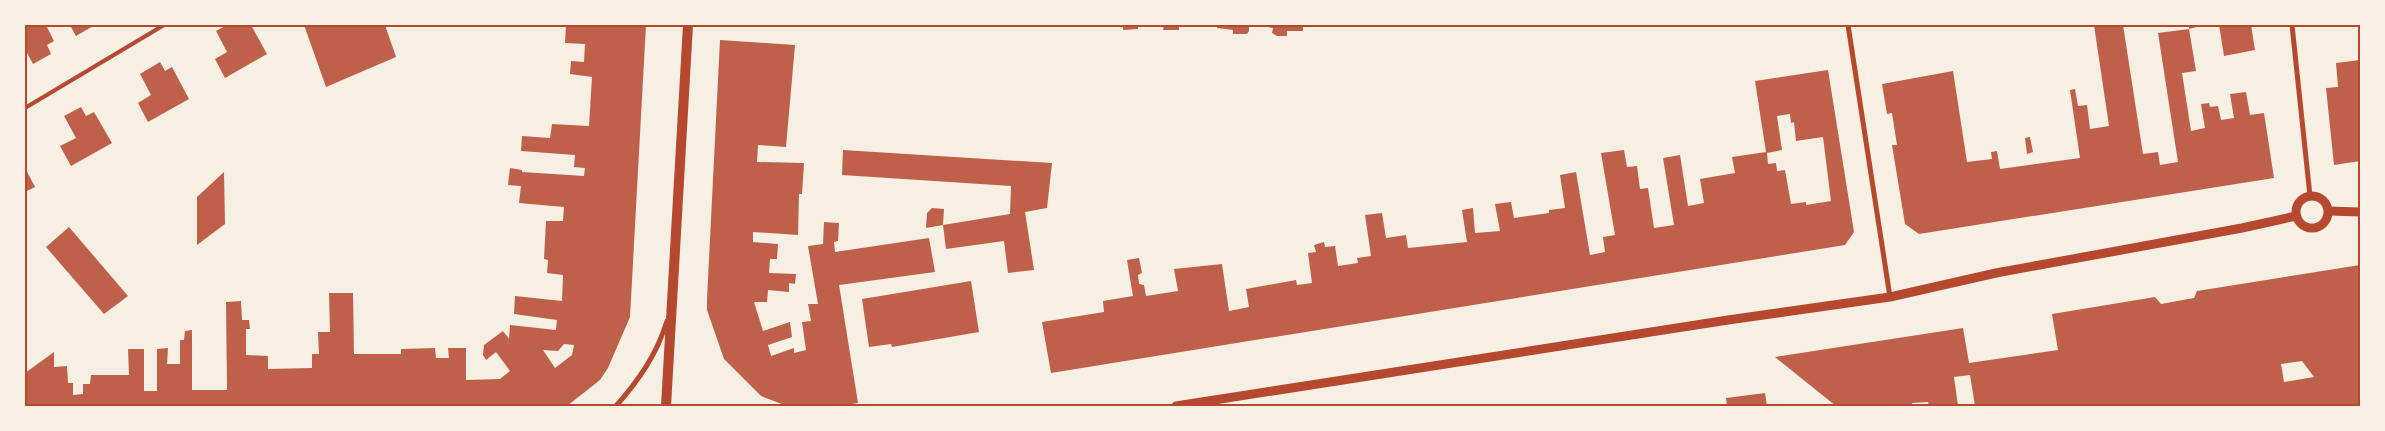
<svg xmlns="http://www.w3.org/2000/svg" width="2385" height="431" font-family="'Titillium Web',sans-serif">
<rect width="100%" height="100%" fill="#f6efe4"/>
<g fill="#bf614a" fill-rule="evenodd">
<path d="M25,25H46L54,41L47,45L51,54L33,64L25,49Z"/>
<path d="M70,25H95L76,36Z"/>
<path d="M227,25H241L242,27L251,25L267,54L225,78L215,59L227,52L216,31Z"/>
<path d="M304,25H385L396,57L326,87Z"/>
<path d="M566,25H646L630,317L608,368L600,380L567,406H25V373L54,352V367L67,366L68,383H73V395L83,394V384H90L91,375H129L128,349H144V391H157V349L168,348L167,364H180V340H184L185,331L192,330V390H227L226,302L241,301L242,320H249L250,329H246V355L268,356V369L312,368V354H319L318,332H330L329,293H353L354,354H401V349L435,348L436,358H449L448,348H466V380L500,379L510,371L496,352L486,360L483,355L484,345L503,331L509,339L510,325L556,330L557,320L514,314L515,296L562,301L563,275L547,273L548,260L544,259L546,221H563L564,207L519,203L521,186L508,185L510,168L522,170V172L584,176L585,168L574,167L575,155L521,151L522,136L550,138L552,124L589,126L592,77L570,74L571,61L584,62L585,44L565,43ZM564,344L574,345L572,355L555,368L543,350L558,351Z"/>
<path d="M1123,25H1138V29L1123,30Z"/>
<path d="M1164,25H1179V30H1163Z"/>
<path d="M1217,25H1249V31L1247,34H1233V30L1217,28Z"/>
<path d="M1256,25H1303V31H1287V36H1277L1272,33L1273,28Z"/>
<path d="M2094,25H2123L2143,154L2158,152L2160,165L2178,162L2158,33L2189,29V25H2204L2189,29L2196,71L2182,73L2191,131L2205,128L2201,104L2209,103L2210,107L2218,106L2221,120L2234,118L2230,94L2246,92L2250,115L2264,113L2274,178L1919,234L1905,224L1892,145H1897L1892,113L1887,114L1882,84L1953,71L1967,162L1992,159L1991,152L1997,151L2000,169L2080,158L2070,90L2075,89L2078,106L2087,105L2090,129L2109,126Z"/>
<path d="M2219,25H2251L2255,50L2224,56Z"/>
<path d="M720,40L795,45L786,147L758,145L757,162L804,163L802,194H799L798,235L753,232V242L778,244L777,259H770L769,273L796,274L795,284L789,283V292L768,290L767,302H754L763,331L790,322L792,337L768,345L771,356L794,348V353L806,350L802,322L811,321L808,304H818L808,246L823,244L824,222L839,223L838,241L834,242L835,252L929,238L935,272L839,285L858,403L840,406H787L761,396L724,359L707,310V299Z"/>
<path d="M2360,60V161L2334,165L2326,88L2338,87L2336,63Z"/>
<path d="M160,62L165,71L172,67L189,99L148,122L138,103L151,95L140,74Z"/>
<path d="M1828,70L1854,232L1845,245L1051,373L1042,322L1104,312L1103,301L1133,296L1127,260L1139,258L1142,273L1138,275L1139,284L1144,285L1146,296L1178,291L1174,269L1222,264L1229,311L1249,307L1246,289L1296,280L1297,285L1312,283L1308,253L1316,252L1314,245L1324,242L1325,247L1335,246L1338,266L1358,263L1357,258L1371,256L1365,215L1382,213L1386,238L1406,235L1408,248L1467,242L1462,210L1473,208L1475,233L1500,231L1495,204L1511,202L1514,218L1549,213V210L1565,208L1560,175L1576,172L1590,255L1605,252L1603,237L1615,235L1601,153L1624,150L1627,167L1637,166L1640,189L1648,188L1654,228L1674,225L1663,158L1680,155L1688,206L1704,203L1700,179L1735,173L1732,157L1766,152L1755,81ZM1790,114L1791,123L1794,122L1796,141L1823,137L1831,201L1806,205V202L1791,204L1785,170L1777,171L1776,163L1768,164L1767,153L1782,150L1777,116Z"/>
<path d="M81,107L86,116L94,112L112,143L71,166L60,146L76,138L64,116Z"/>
<path d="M2030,137L2033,152L2027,154L2025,138Z"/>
<path d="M843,150L1052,163L1047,208L1025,212L1034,270L1008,273L1004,241L946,249L943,225L1010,214L1011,186L842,175Z"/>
<path d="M25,168L35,187L25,192Z"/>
<path d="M224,172L225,224L197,245V197Z"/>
<path d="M932,208L944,209L943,225L926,228L927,213Z"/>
<path d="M69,227L128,296L104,314L46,247Z"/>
<path d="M2360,265V406H1975L1970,375L1954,377L1958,406H1929L1928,402L1912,403L1913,406H1836L1775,357L1963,328L1969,363L2058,350L2052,314L2155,297L2161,304L2194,298L2197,291ZM2302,361L2314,377L2284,382L2281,364Z"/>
<path d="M971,281L979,332L892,347L891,344L869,347L862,299Z"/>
<path d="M1765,393L1767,406H1727L1726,398Z"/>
</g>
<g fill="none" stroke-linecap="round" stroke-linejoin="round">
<path stroke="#b5482f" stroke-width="4" d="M25,108L164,25"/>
<g stroke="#b5482f" stroke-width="5">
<path d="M1848,25L1890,297"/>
<path d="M2292,25L2310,196"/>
<path d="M616,406C639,380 657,354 667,321"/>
</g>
<g stroke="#b5482f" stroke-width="9">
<circle cx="2312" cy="212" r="16"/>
<path d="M2329,211L2360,212"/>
<path d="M1176,406L1728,320L1890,297L1996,273L2242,228L2296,216"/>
</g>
<path stroke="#b5482f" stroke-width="10" d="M666,406L688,25"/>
</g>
<rect width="2385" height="431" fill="none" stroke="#f6efe4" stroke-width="52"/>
<rect x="26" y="26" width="2333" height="379" fill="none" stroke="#b5482f" stroke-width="2"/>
</svg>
